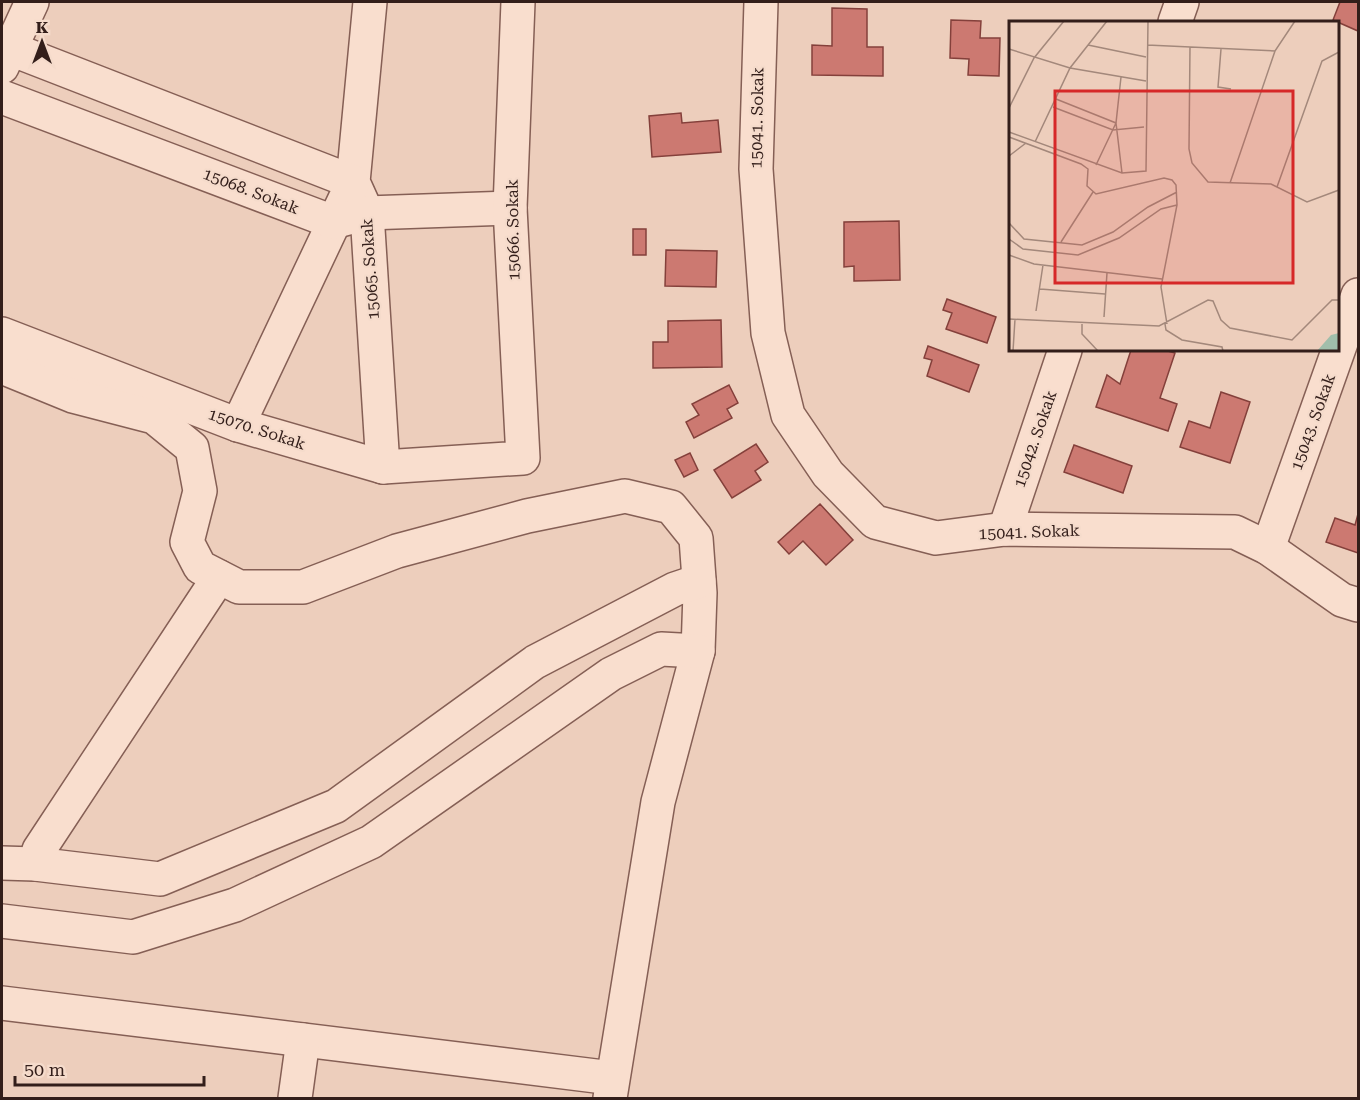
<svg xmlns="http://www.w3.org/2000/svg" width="1360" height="1100" font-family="'Roboto Serif',serif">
<rect width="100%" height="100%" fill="#edcebc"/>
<g fill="#cc7971" stroke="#84403b" stroke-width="1.5">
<path d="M1340,2H1358V31L1333,20Z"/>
<path d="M832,8L867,9V47H883V76L812,75V45L832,46Z"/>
<path d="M951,20L981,21L980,38H1000L999,76L968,75L969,59L950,58Z"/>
<path d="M681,113L682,123L718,120L721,152L652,157L649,116Z"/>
<path d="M899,221L900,280L854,281V266L844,267V222Z"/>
<rect x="633" y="229" width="13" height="26"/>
<path d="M666,250L717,251L716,287L665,286Z"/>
<path d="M947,299L996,317L987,343L946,329L952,313L943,310Z"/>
<path d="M721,320L722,367L653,368V342H668V321Z"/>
<path d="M928,346L979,365L969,392L927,376L932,360L924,358Z"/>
<path d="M1131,350H1164L1175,353L1160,398L1177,404L1168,431L1096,407L1107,375L1120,384Z"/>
<path d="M729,385L738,403L727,409L732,418L694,438L686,422L699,415L692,404Z"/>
<path d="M1221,392L1250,402L1230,463L1180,447L1189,421L1210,428Z"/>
<path d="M756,444L768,462L755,471L761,480L732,498L714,470Z"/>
<path d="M1074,445L1132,466L1123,493L1064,472Z"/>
<path d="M690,453L698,470L684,477L675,460Z"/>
<path d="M820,504L853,540L826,565L803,541L789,554L778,542Z"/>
<path d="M1358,514V553L1326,542L1335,518L1355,525Z"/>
</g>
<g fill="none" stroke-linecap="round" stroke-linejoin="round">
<defs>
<g id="minor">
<path d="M370,2L353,182L367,213L383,467"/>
<path d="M761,2L756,169L768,333L788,415L828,474L875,522L936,538L1005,529L1235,532L1268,548L1342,600L1358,605"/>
<path d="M1175,22L1182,2"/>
<path d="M11,49L353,182L238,425"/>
<path d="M2,67L32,2"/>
<path d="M2,97L333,222L367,213L510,208"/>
<path d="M2,334L238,425L383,467L523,458L510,208L518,2"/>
<path d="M2,367L73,396L154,417L192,448L200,491L187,542L200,567L239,587H303L397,551L527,516L625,496L671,507L696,538L700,593L698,651L658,802L610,1098"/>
<path d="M1005,529L1065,350"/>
<path d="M1268,548L1358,295"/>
<path d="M2,863L35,864L160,879L336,806L535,662L675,589L699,581"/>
<path d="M35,864L39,850L219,577"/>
<path d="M2,921L133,937L235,905L371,842L611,674L661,649L698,651"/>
<path d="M2,1003L612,1078"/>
<path d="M295,1098L303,1040"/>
</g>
</defs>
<use href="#minor" stroke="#855f55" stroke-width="36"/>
<use href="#minor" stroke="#f9dece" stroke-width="33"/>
</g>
<g text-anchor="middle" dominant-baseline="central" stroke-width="4.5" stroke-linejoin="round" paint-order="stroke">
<g font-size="16" fill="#331e1a" stroke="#f5dbcb">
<text transform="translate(757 118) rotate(-89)">15041. Sokak</text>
<text transform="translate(251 191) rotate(21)">15068. Sokak</text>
<text transform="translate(513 230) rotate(-91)">15066. Sokak</text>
<text transform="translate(370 269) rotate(-94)">15065. Sokak</text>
<text transform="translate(1313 422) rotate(-70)">15043. Sokak</text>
<text transform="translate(257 429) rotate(18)">15070. Sokak</text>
<text transform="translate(1035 439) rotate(-71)">15042. Sokak</text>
<text transform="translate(1029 532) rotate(-2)">15041. Sokak</text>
</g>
</g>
<g transform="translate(1009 21)">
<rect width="330" height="330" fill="#edcebc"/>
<path d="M330,312V330H308L322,314Z" fill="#a0beab"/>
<path fill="none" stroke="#a3887b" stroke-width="1.5" d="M79,24L137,36M138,24L266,30L286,0M181,26L180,128L183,142L199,161L262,163L298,181L330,169M0,28L61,47L137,60M212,28L209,66L222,68M112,56L107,102L113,152M47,78L107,102L87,144M44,86L104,109L135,106M0,87L25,37L55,0M0,111L113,152L137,150L139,0M0,116L72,143L79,148L78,165L87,173L155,157L163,159L167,164L168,184L152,266L158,303M26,121L61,47L98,0M0,135L17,122M221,162L266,30M268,166L313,40L330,31V27M0,202L15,218L73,224L104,211L139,186L168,171M0,218L14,228L69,234L110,217L152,188L168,184M52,221L84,171M0,234L25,243L153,258M31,268L96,273M27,290L34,244M95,296L98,252M0,298L150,305L199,279L204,280L212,299L221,307L283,319L323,279H330M73,301V313L89,330M156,303L157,309L173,319L213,326L214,330M4,330L6,298"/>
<path fill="#d62828" fill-opacity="0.15" stroke="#d62828" stroke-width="3" d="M46,70H284V262H46Z"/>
<rect width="330" height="330" fill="none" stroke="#331e1a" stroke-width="3"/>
</g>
<rect width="1360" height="1100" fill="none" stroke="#331e1a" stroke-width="6"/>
<g transform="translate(42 42)" stroke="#f5dbcb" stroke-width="4.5" paint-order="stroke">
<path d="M0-4.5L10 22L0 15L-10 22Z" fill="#331e1a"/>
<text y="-9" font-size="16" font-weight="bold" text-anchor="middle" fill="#331e1a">K</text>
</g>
<path d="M15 1076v9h189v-9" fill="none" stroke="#331e1a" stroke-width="3"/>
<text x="24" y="1076" font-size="18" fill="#331e1a" stroke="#f5dbcb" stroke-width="4.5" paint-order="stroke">50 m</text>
</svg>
